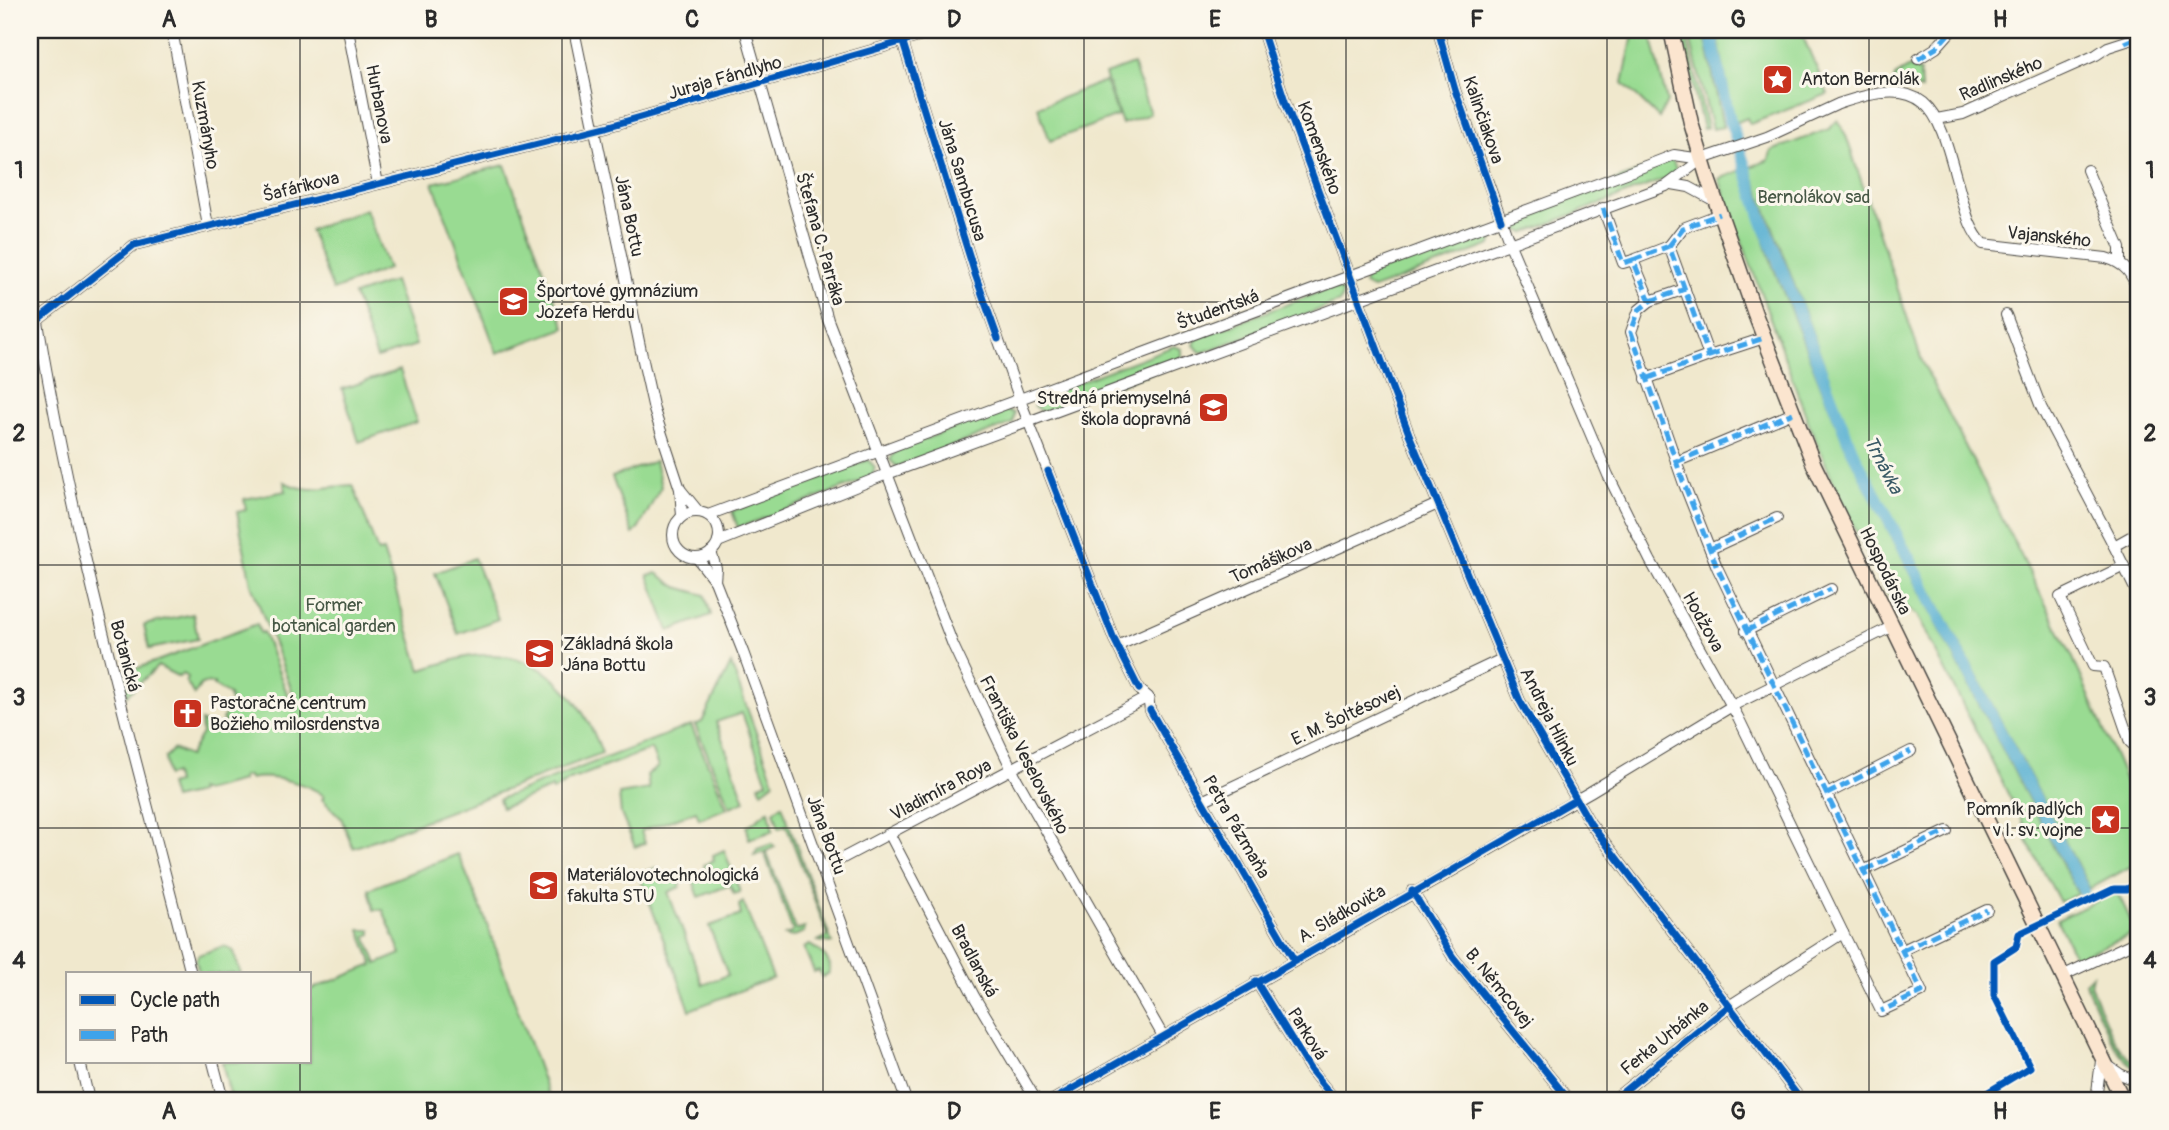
<svg xmlns="http://www.w3.org/2000/svg" width="2169" height="1130" font-family="Pangolin,sans-serif">
<rect width="100%" height="100%" fill="#fbf7ec"/>
<filter id="ink" filterUnits="userSpaceOnUse"><feTurbulence type="fractalNoise" baseFrequency=".0143" numOctaves="2"/><feDisplacementMap in="SourceGraphic" scale="14" xChannelSelector="R" yChannelSelector="G"/><feConvolveMatrix kernelMatrix="1 2 1 2 8 2 1 2 1" color-interpolation-filters="sRGB"/></filter>
<filter id="wash" filterUnits="userSpaceOnUse"><feTurbulence type="fractalNoise" baseFrequency=".00686" numOctaves="4" result="noise"/><feDisplacementMap in="SourceGraphic" scale="28" xChannelSelector="R" yChannelSelector="G"/><feGaussianBlur stdDeviation="1.57" result="paint"/><feColorMatrix in="noise" values="0 0 0 0 0 0 0 0 0 0 0 0 0 0 0 0 0 1.4 0 .05"/><feComposite in="paint" operator="in"/></filter>
<g filter="url(#wash)">
<rect width="100%" height="100%" fill="#f0e8cd"/>
<g fill="#99db92" stroke="#62835e" stroke-width="2">
<path d="M1634,30H1650L1667,102L1659,118L1623,83Z"/>
<path d="M1680,30H1685L1707,128L1703,129Z"/>
<path d="M1688,30H1704L1723,127L1712,129Z"/>
<path d="M1716,30H1800L1828,94L1750,124L1747,118L1735,123Z"/>
<path d="M1133,64L1150,114L1122,124L1105,74Z"/>
<path d="M1910,67L1920,72L1921,90L1894,81L1895,76Z"/>
<path d="M1105,81L1118,116L1050,141L1038,107Z"/>
<path d="M1838,120L1846,136L1922,361L2073,658L2122,773L2139,820V862L2090,889L1855,446L1750,167L1769,160L1771,151L1829,129Z"/>
<path d="M1672,159L1678,174L1525,233L1518,230L1515,222L1519,217Z"/>
<path d="M505,165L565,328L497,353L433,183Z"/>
<path d="M1742,170L1772,264L1848,453L2078,894L2060,902L2027,841L2029,835L1917,615L1888,595L1841,500L1809,424L1719,179Z"/>
<path d="M366,209L388,269L333,290L310,230Z"/>
<path d="M1487,230L1494,235L1491,245L1373,289L1364,284L1368,274Z"/>
<path d="M394,281L416,345L377,358L354,295Z"/>
<path d="M1333,287L1343,292L1340,302L1204,352H1200L1194,345L1197,338Z"/>
<path d="M1174,346L1182,349V361L1043,413L1034,406L1038,397Z"/>
<path d="M400,370L417,422L359,442L342,389Z"/>
<path d="M1004,409L1014,413L1013,423L897,467L890,460L896,450Z"/>
<path d="M868,460L875,467L872,477L738,528L732,511Z"/>
<path d="M655,461L661,487C653,499 642,528 633,534L612,477Z"/>
<path d="M284,482C311,495 323,486 353,485L378,552L383,551L421,670C442,664 463,655 485,655C547,653 583,701 602,753L353,848L341,818L322,799L324,796C310,784 272,774 249,779L248,776L242,777V781L204,791L198,789L199,793L173,799L169,785L176,783L174,774L167,776L165,758L173,749L189,756L202,733L201,721L212,728L226,722L222,719L231,706L229,695L214,686V683L201,684L194,695L186,681L188,677L182,674L179,677L158,666L127,695L122,674L257,624L260,633L263,632L294,711L299,709L251,584L237,512L246,510L244,499L286,491Z"/>
<path d="M474,558L498,619L458,634L435,573Z"/>
<path d="M657,573L677,587L705,595L711,615L669,631L648,575Z"/>
<path d="M193,614L198,639L149,649L144,625Z"/>
<path d="M731,664L774,782L762,791L759,785L767,782L742,713L716,722L745,801L730,807L695,725L702,722Z"/>
<path d="M691,725L727,808L699,819L696,811L641,831L645,843L635,847L621,814L619,794L649,789L647,775L658,767L651,749L570,780L553,791L552,788L502,808L499,799Z"/>
<path d="M782,805L832,943L818,941L828,936L786,825L779,828L774,811Z"/>
<path d="M769,810L773,831L749,839L747,827Z"/>
<path d="M772,844L775,847L766,851L796,930L805,928L804,932L792,937L785,935L793,932L764,852L754,855L757,849Z"/>
<path d="M724,850L740,892L734,894L730,885L699,897L693,880L707,875L704,865L714,860L713,855Z"/>
<path d="M458,854L483,913L550,1100H231L222,1062H310V990L373,965L360,930H371V934L366,936L377,964L401,954L383,910H374L369,889Z"/>
<path d="M655,868L659,880L682,874L680,887L668,892L703,985L728,975L709,926L741,915L739,905L743,902L773,978L690,1010L639,874Z"/>
<path d="M2117,891L2133,925L2130,935L2075,958L2057,920Z"/>
<path d="M810,945C821,952 832,958 829,973L822,977L819,970L814,972L804,948Z"/>
<path d="M224,946L233,951L241,974H199L196,961L198,955Z"/>
<path d="M2092,975L2090,985C2102,1010 2112,1052 2139,1064V1068C2114,1061 2096,1005 2085,983Z"/>
</g>
<g fill="none" stroke-linecap="round" stroke-linejoin="round">
<path stroke="#53aed1" stroke-width="12" d="M1710,30L1729,117L1762,219L1852,450L2084,891"/>
</g>
</g>
<g filter="url(#ink)">
<g fill="none" stroke-linecap="round" stroke-linejoin="round">
<defs>
<g id="street">
<path d="M172,30L208,226"/>
<path d="M348,30L378,184"/>
<path d="M574,30L642,356L654,410L680,489L682,516"/>
<path d="M745,30L828,320L953,645L1015,776L1163,1036"/>
<path d="M899,30L975,274L1020,400L1114,639L1139,689L1148,697L1150,710L1294,960"/>
<path d="M1262,30L1286,104L1409,434L1520,701L1590,823L1801,1100"/>
<path d="M1438,30L1455,90L1511,247L1608,475L1650,560L1738,717L1881,1011L1922,992L1717,567L1684,484L1631,332L1639,310L1650,301L1633,260L1623,263L1603,208"/>
<path d="M1918,59L1936,48L1952,30"/>
<path d="M1838,104C1935,70 1938,114 1961,195C1966,212 1970,230 1983,244L2106,258C2126,264 2131,273 2139,292"/>
<path d="M1937,119L1963,114L2096,55L2108,47L2139,37"/>
<path d="M2087,170L2120,248V263"/>
<path d="M1672,184L1689,187L1715,201"/>
<path d="M1669,246L1683,228L1720,214"/>
<path d="M1633,260L1669,246L1709,356L1646,379"/>
<path d="M30,270C64,509 132,741 191,974"/>
<path d="M1650,301L1685,289"/>
<path d="M2006,315L2041,407L2114,546"/>
<path d="M37,321L134,245L606,127L942,30"/>
<path d="M1709,356L1764,338"/>
<path d="M1676,462L1793,413"/>
<path d="M680,489L698,511"/>
<circle cx="696" cy="535" r="23"/>
<path d="M708,515L1648,165L1674,155L1702,159"/>
<path d="M2139,532L2114,546L2139,597"/>
<path d="M718,542L887,474L1666,186L1702,159L1767,137L1836,105"/>
<path d="M1710,549L1777,518"/>
<path d="M711,552L716,568L715,581"/>
<path d="M697,558L715,581L743,652L906,1100"/>
<path d="M2124,566L2060,597L2093,666L2104,667L2130,742L2139,750"/>
<path d="M1746,631L1831,589"/>
<path d="M1117,646L1438,504"/>
<path d="M1827,794L1911,751"/>
<path d="M1202,801L1502,659"/>
<path d="M890,835L974,996L1036,1100"/>
<path d="M822,869L1148,697"/>
<path d="M1865,870L1947,831"/>
<path d="M1412,891L1453,957L1569,1100"/>
<path d="M1903,950L1987,910"/>
<path d="M2062,976L2139,940"/>
<path d="M1256,981L1310,1069L1335,1100"/>
<path d="M80,1062L89,1100"/>
<path d="M213,1062L223,1100"/>
<path d="M1053,1100L1590,792L1732,706L1891,627"/>
<path d="M1613,1100L1729,1006L1843,933"/>
<path d="M2096,1100L2101,1061L2120,1074L2139,1082"/>
</g>
<path id="secondary" d="M1671,30L1691,123L1708,179L1755,314L1814,465L2123,1100"/>
</defs>
<use href="#street" stroke="#494743" stroke-width="12"/>
<use href="#secondary" stroke="#494743" stroke-width="17"/>
<use href="#street" stroke="#fff" stroke-width="10"/>
<use href="#secondary" stroke="#fbe5cf" stroke-width="14"/>
<g stroke="#3ea3eb" stroke-width="5" stroke-dasharray="10 5" stroke-linecap="butt">
<path d="M2125,43L2139,37"/>
<path d="M1918,59L1936,48L1952,30"/>
<path d="M1603,208L1623,263L1633,260L1650,301L1639,310L1631,332L1684,484L1717,567L1922,992L1881,1011"/>
<path d="M1669,246L1683,228L1720,214"/>
<path d="M1633,260L1669,246L1709,356L1646,379"/>
<path d="M1650,301L1685,289"/>
<path d="M1709,356L1764,338"/>
<path d="M1676,462L1793,413"/>
<path d="M1710,549L1777,518"/>
<path d="M1746,631L1831,589"/>
<path d="M1827,794L1911,751"/>
<path d="M1865,870L1947,831"/>
<path d="M1903,950L1987,910"/>
</g>
<defs>
<g id="cycleway">
<path d="M1262,30L1286,104L1409,434L1520,701L1590,823L1801,1100"/>
<path d="M1438,30L1455,90L1501,220"/>
<path d="M900,33L975,274L998,339"/>
<path d="M37,321L134,245L606,127L942,30"/>
<path d="M1048,471L1114,639L1139,689"/>
<path d="M1150,710L1294,960"/>
<path d="M1412,891L1453,957L1569,1100"/>
<path d="M1256,981L1310,1069L1335,1100"/>
<path d="M1053,1100L1575,800"/>
<path d="M1613,1100L1729,1006"/>
<path d="M1975,1100L2030,1067L1994,995V961L2016,947L2019,934L2114,889H2127L2139,883"/>
</g>
</defs>
<use href="#cycleway" stroke="#fbf7ec" stroke-width="11"/>
<use href="#cycleway" stroke="#0057b8" stroke-width="7"/>
</g>
</g>
<path fill="none" stroke="#2b2b2b" stroke-width="2" stroke-opacity="0.55" d="M300,30V974M562,30V1100M823,30V1100M1084,30V1100M1346,30V1100M1607,30V1100M1869,30V1100M30,302H2139M30,565H2139M30,828H2139M300,1062V1100"/>
<defs>
<symbol id="sight-square" viewBox="-11 -11 22 22"><rect x="-9" y="-9" width="18" height="18" rx="4" fill="#c8321e" stroke="#fbf7ec"/><path d="M0-6L1.8-2.2L6-1.7L2.9 1.2L3.7 5.4L0 3.3L-3.7 5.4L-2.9 1.2L-6-1.7L-1.8-2.2Z" fill="#fff"/></symbol>
<symbol id="school-square" viewBox="-11 -11 22 22"><rect x="-9" y="-9" width="18" height="18" rx="4" fill="#c8321e" stroke="#fbf7ec"/><path d="M0-5L7-2L0 1L-7-2ZM-4 1L0 2.5L4 1V4Q0 6-4 4Z" fill="#fff"/></symbol>
<symbol id="church-square" viewBox="-11 -11 22 22"><rect x="-9" y="-9" width="18" height="18" rx="4" fill="#c8321e" stroke="#fbf7ec"/><path d="M-1.2-6h2.4v3.5h3.3v2.4h-3.3V6h-2.4V-.1h-3.3v-2.4h3.3Z" fill="#fff"/></symbol>
<symbol id="university-square" viewBox="-11 -11 22 22"><rect x="-9" y="-9" width="18" height="18" rx="4" fill="#c8321e" stroke="#fbf7ec"/><path d="M0-5L7-2L0 1L-7-2ZM-4 1L0 2.5L4 1V4Q0 6-4 4Z" fill="#fff"/></symbol>
</defs>
<g fill-rule="evenodd">
<use href="#sight-square" x="1760" y="62" width="35" height="35"/>
<use href="#school-square" x="496" y="284" width="35" height="35"/>
<use href="#school-square" x="1196" y="390" width="35" height="35"/>
<use href="#school-square" x="522" y="636" width="35" height="35"/>
<use href="#church-square" x="170" y="696" width="35" height="35"/>
<use href="#sight-square" x="2088" y="802" width="35" height="35"/>
<use href="#university-square" x="526" y="868" width="35" height="35"/>
</g>
<g text-anchor="middle" dominant-baseline="central" stroke-width="6" stroke-linejoin="round" paint-order="stroke">
<g font-size="18" fill="#2b2b2b" stroke="#fbf7ec">
<text transform="translate(725 78) rotate(-16)">Juraja Fándlyho</text>
<text transform="translate(2001 79) rotate(-23)">Radlinského</text>
<text transform="translate(379 104) rotate(79)">Hurbanova</text>
<text transform="translate(1483 120) rotate(71)">Kalinčiakova</text>
<text transform="translate(205 125) rotate(80)">Kuzmányho</text>
<text transform="translate(1319 148) rotate(70)">Komenského</text>
<text transform="translate(962 180) rotate(73)">Jána Sambucusa</text>
<text transform="translate(301 187) rotate(-14)">Šafárikova</text>
<text transform="translate(629 216) rotate(78)">Jána Bottu</text>
<text transform="translate(2049 237) rotate(6)">Vajanského</text>
<text transform="translate(820 239) rotate(74)">Štefana C. Parráka</text>
<text transform="translate(1218 310) rotate(-20)">Študentská</text>
<text transform="translate(1271 561) rotate(-24)">Tomášikova</text>
<text transform="translate(1885 571) rotate(64)">Hospodárska</text>
<text transform="translate(1703 622) rotate(61)">Hodžova</text>
<text transform="translate(125 656) rotate(75)">Botanická</text>
<text transform="translate(1346 716) rotate(-25)">E. M. Šoltésovej</text>
<text transform="translate(1549 717) rotate(63)">Andreja Hlinku</text>
<text transform="translate(1024 755) rotate(63)">Františka Veselovského</text>
<text transform="translate(941 790) rotate(-28)">Vladimíra Roya</text>
<text transform="translate(1236 827) rotate(60)">Petra Pázmaňa</text>
<text transform="translate(826 835) rotate(70)">Jána Bottu</text>
<text transform="translate(1342 914) rotate(-30)">A. Sládkoviča</text>
<text transform="translate(974 961) rotate(62)">Bradlanská</text>
<text transform="translate(1499 988) rotate(51)">B. Němcovej</text>
<text transform="translate(1307 1034) rotate(58)">Parková</text>
<text transform="translate(1665 1038) rotate(-39)">Ferka Urbánka</text>
</g>
<g font-size="18" fill="#2b2b2b" stroke="#fbf7ec" text-anchor="start">
<text x="1801" y="79">Anton Bernolák</text>
<text x="536" y="291">Športové gymnázium<tspan x="536" dy="21">Jozefa Herdu</tspan></text>
<text x="1191" y="398" text-anchor="end">Stredná priemyselná<tspan x="1191" dy="21">škola dopravná</tspan></text>
<text x="563" y="644">Základná škola<tspan x="563" dy="21">Jána Bottu</tspan></text>
<text x="210" y="703">Pastoračné centrum<tspan x="210" dy="21">Božieho milosrdenstva</tspan></text>
<text x="2083" y="809" text-anchor="end">Pomník padlých<tspan x="2083" dy="21">v I. sv. vojne</tspan></text>
<text x="567" y="875">Materiálovotechnologická<tspan x="567" dy="21">fakulta STU</tspan></text>
</g>
<g font-size="18" fill="#465745" stroke="#fbf7ec">
<text x="1814" y="197">Bernolákov sad</text>
<text x="334" y="605">Former<tspan x="334" dy="21">botanical garden</tspan></text>
</g>
<g font-size="19" font-style="italic" fill="#395965" stroke="#fbf7ec">
<text transform="translate(1883 465) rotate(63)">Trnávka</text>
</g>
</g>
<rect width="2169" height="1130" fill="none" stroke="#fbf7ec" stroke-width="77"/>
<rect x="66" y="972" width="245" height="91" fill="#fbf7ec" stroke="#a8a59f" stroke-width="2"/>
<rect x="80" y="995" width="35" height="10" fill="#0057b8" stroke="#a8a59f" stroke-width="2"/>
<text x="130" y="1007" font-size="21" fill="#2b2b2b">Cycle path</text>
<rect x="80" y="1030" width="35" height="10" fill="#3ea3eb" stroke="#a8a59f" stroke-width="2"/>
<text x="130" y="1042" font-size="21" fill="#2b2b2b">Path</text>
<rect x="38" y="38" width="2092" height="1054" fill="none" stroke="#2b2b2b" stroke-width="2.5"/>
<g font-size="23" text-anchor="middle" font-weight="bold" fill="#2b2b2b">
<text x="169" y="27">A</text>
<text x="431" y="27">B</text>
<text x="692" y="27">C</text>
<text x="954" y="27">D</text>
<text x="1215" y="27">E</text>
<text x="1477" y="27">F</text>
<text x="1738" y="27">G</text>
<text x="2000" y="27">H</text>
<text x="19" y="178">1</text>
<text x="2150" y="178">1</text>
<text x="19" y="441">2</text>
<text x="2150" y="441">2</text>
<text x="19" y="705">3</text>
<text x="2150" y="705">3</text>
<text x="19" y="968">4</text>
<text x="2150" y="968">4</text>
<text x="169" y="1119">A</text>
<text x="431" y="1119">B</text>
<text x="692" y="1119">C</text>
<text x="954" y="1119">D</text>
<text x="1215" y="1119">E</text>
<text x="1477" y="1119">F</text>
<text x="1738" y="1119">G</text>
<text x="2000" y="1119">H</text>
</g>
</svg>
